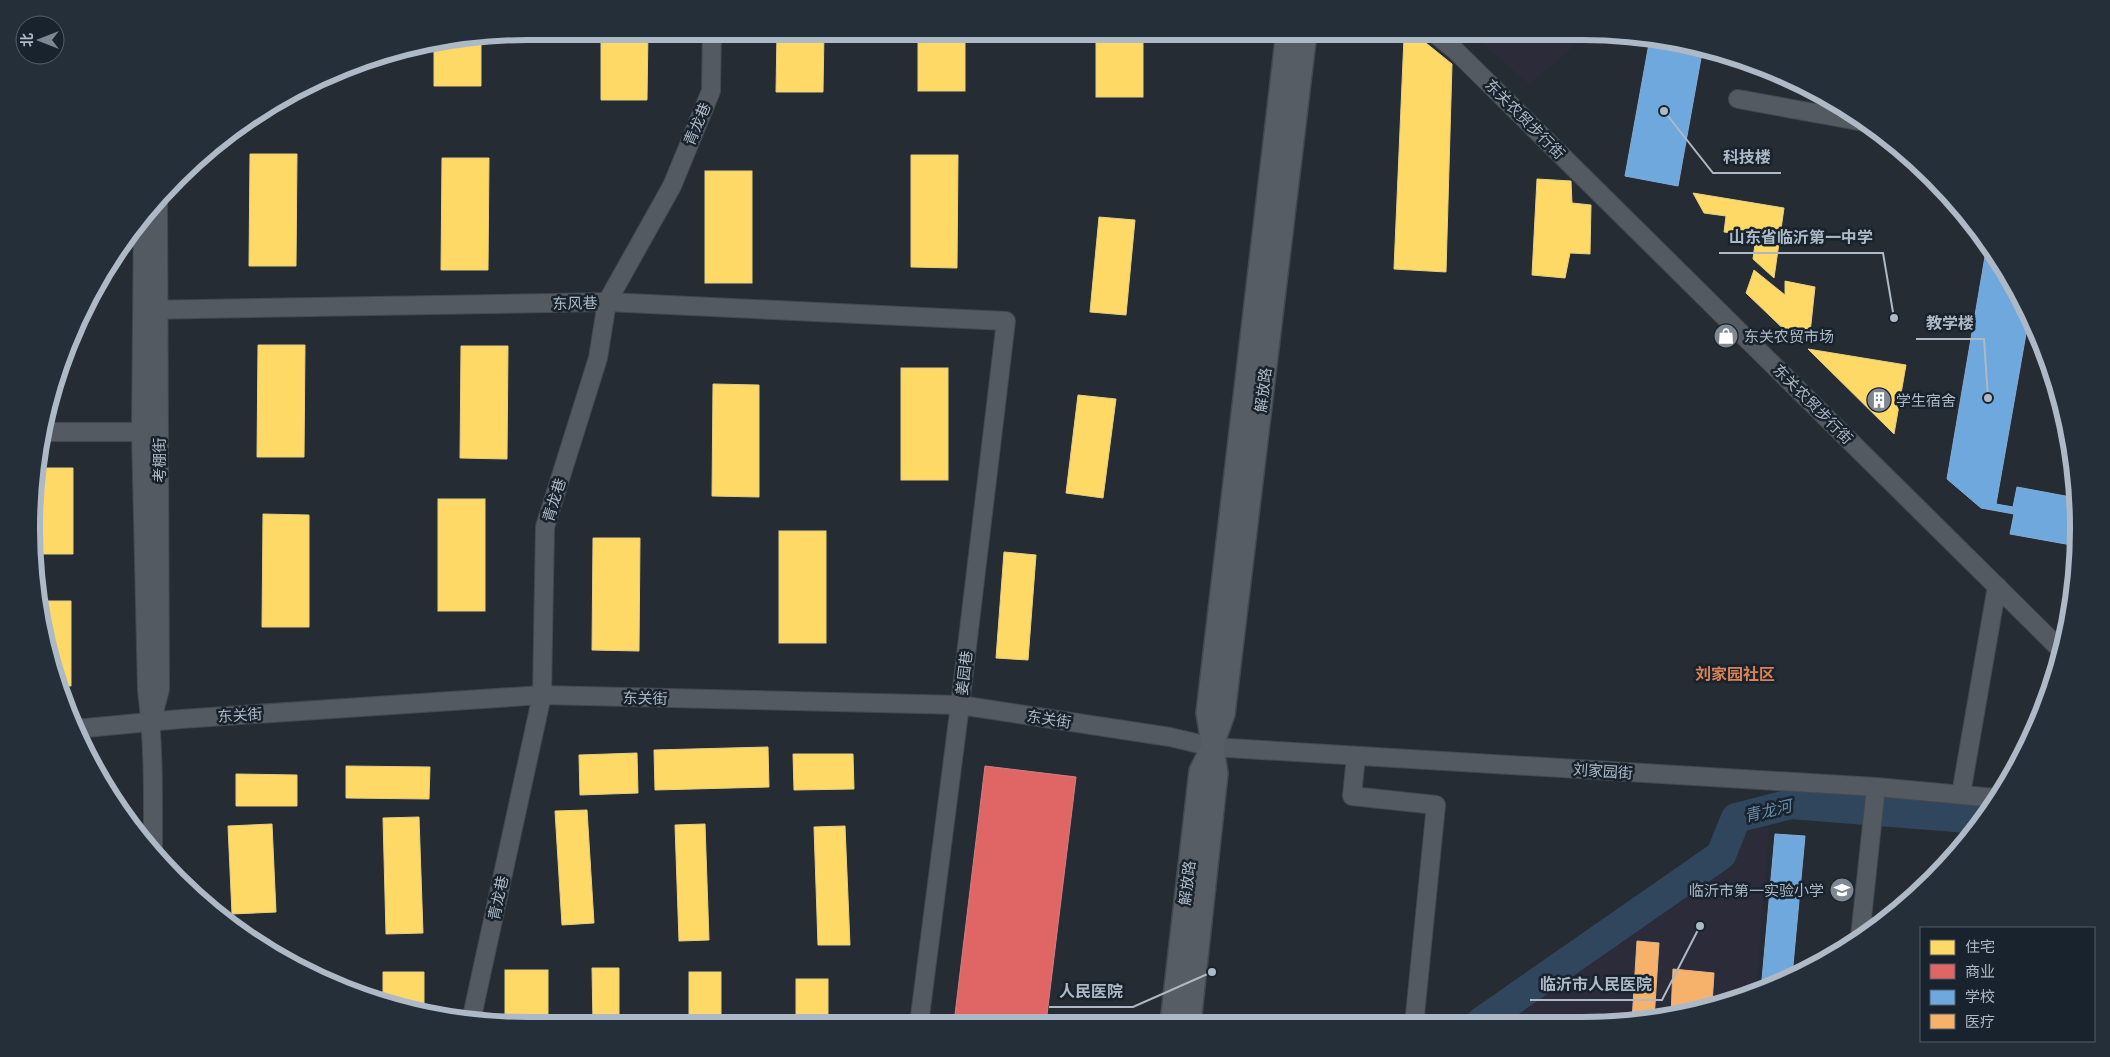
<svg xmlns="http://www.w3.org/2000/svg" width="2110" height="1057" font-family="Poppins,'Noto Sans SC',sans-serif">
<rect width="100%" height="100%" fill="#252c33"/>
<g fill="#2b2b39">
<path d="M1469,32H1592L1529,85Z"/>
<path d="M1770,823L1756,992L1647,1021L1507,1022L1729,859L1742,834Z"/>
</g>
<g fill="#ffd966" stroke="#e6cf83">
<path d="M601,31H648L647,100H601Z"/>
<path d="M777,31L824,32L823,92H776Z"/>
<rect x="918" y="32" width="47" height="59"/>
<rect x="1096" y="32" width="47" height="65"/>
<path d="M481,36V86H434V40Z"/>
<path d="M1404,37L1421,39L1452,64L1446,272L1394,269Z"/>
<path d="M250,154H297L296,266H249Z"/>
<path d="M911,155H958L957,268L911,267Z"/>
<path d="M442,158H489L488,270H441Z"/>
<rect x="705" y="171" width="47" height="112"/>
<path d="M1537,179L1571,181L1572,203L1591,205L1590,254L1570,253L1565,278L1532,275Z"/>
<path d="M1693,193L1784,208L1774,278L1753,259L1756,236L1724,232L1726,216L1704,213Z"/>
<path d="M1099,217L1135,220L1126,315L1090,312Z"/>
<path d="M1754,270L1785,295V281L1815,287L1809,342L1794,339L1746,293Z"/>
<path d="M258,345H305L304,457H257Z"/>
<path d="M461,346H508L507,459L460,458Z"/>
<path d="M1808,349L1906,365L1894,434Z"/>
<rect x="901" y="368" width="47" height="112"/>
<path d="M713,384L759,385V497L712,496Z"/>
<path d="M1078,395L1116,399L1103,498L1066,493Z"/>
<path d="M36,468H73V554H34L32,496Z"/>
<rect x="438" y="499" width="47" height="112"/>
<path d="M263,514L309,515V627H262Z"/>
<rect x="779" y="531" width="47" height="112"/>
<path d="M593,538H640L639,651L592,650Z"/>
<path d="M1004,552L1036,555L1028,660L996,658Z"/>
<path d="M37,601H71V686H59L48,657Z"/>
<path d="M768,747L769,787L655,790L654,750Z"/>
<path d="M637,753L638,793L580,795L579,755Z"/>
<path d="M793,754H853L854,789L794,790Z"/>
<path d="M346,766L430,767L429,799L346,798Z"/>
<path d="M236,774L297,775V806H236Z"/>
<path d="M587,810L594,923L562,925L555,811Z"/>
<path d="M419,817L423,933L386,934L383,818Z"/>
<path d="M272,824L276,912L232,914L228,826Z"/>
<path d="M705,824L709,940L679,941L675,825Z"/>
<path d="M845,826L850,945H818L814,827Z"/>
<path d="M250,940H270L271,953L252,942Z"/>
<path d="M592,968H619V1024H593Z"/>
<rect x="505" y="970" width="43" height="55"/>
<path d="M383,972H424V1013L400,1009L383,1002Z"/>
<rect x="689" y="972" width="32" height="52"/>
<rect x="796" y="979" width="32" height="45"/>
</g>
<path fill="#e06666" stroke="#d17f83" d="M985,766L1076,777L1046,1023H954Z"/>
<g fill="#6fa8dc" stroke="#82add5">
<path d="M1650,38L1703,47L1678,186L1625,176Z"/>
<path d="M1987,245L2012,280L2029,317L1996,504L2013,507L2017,487L2076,498L2077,546L2010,534L2014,514L1981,508L1947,479Z"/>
<path d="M1775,834L1805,836L1792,976L1772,988L1761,991Z"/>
</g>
<g fill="#f6b26b" stroke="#e0b486">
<path d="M1637,941L1659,943L1654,1020L1647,1021H1632Z"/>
<path d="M1673,969L1714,973L1712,1004L1671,1015Z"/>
<path d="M1580,1018L1625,1021V1022H1580Z"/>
</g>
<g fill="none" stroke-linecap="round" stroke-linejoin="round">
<path stroke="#30465d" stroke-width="30" d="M1481,1022L1721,855L1736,818L1791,804L1980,819"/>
<defs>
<g id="minor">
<path d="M1433,32L1455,50L2063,652"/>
<path d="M1738,99L1864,122"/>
<path d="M143,217L141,432L147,690C154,744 153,797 153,851"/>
<path d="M143,310L607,302L1006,321L960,705L919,1024"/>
<path d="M41,432H141"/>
<path d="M154,712L160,689L158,198"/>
<path d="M75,729L181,719L542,695L960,705L1170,737L1212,747L1876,787L1995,798"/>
<path d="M1356,756L1352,796L1436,805L1415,1015"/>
<path d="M1961,794L1997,586"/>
<path d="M1860,937L1876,787"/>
<path d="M471,1021L542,695L545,527L598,358L607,302L672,186L711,91L712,31"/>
</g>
<g id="major">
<path d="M1171,1023L1200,771L1212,747L1224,714L1306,32"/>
<path d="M1190,1023L1217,773L1207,713L1287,32"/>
</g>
</defs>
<use href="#minor" stroke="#42484e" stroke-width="20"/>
<use href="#major" stroke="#424950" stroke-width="24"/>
<use href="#minor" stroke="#545a62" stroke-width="18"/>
<use href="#major" stroke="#575d64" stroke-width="21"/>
</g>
<defs>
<symbol id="shop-disc" viewBox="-11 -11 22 22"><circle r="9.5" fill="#7d8893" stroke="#18232d"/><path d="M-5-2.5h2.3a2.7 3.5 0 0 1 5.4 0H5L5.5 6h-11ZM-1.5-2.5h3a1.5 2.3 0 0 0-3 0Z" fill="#fff"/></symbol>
<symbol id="building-disc" viewBox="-11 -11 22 22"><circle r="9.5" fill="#7d8893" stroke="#18232d"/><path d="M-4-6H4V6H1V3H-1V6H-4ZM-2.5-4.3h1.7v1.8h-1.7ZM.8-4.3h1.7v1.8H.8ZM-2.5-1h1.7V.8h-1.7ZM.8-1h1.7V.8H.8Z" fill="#fff"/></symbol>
<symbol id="school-disc" viewBox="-11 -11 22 22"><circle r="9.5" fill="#7d8893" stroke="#18232d"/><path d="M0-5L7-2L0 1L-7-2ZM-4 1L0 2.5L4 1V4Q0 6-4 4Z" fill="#fff"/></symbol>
</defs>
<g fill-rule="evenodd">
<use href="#shop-disc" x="1712" y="322" width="28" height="28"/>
<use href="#building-disc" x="1865" y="386" width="28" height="28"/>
<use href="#school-disc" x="1828" y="876" width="28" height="28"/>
</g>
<g text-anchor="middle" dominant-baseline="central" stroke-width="5" stroke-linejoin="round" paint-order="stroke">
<g font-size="15" fill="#adb9c6" stroke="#18232d">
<text transform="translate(1525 119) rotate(45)">东关农贸步行街</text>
<text transform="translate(697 124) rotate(-67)">青龙巷</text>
<text transform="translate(575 303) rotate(-1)">东风巷</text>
<text transform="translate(1263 390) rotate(-83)">解放路</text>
<text transform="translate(1813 404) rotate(45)">东关农贸步行街</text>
<text transform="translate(159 460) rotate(-90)">考棚街</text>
<text transform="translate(554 500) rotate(-73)">青龙巷</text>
<text transform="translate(964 673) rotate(-83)">姜园巷</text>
<text transform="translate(645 698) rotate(1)">东关街</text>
<text transform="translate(240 715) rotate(-4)">东关街</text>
<text transform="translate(1049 719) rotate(9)">东关街</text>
<text transform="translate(1603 771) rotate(4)">刘家园街</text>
<text transform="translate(1187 883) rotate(-83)">解放路</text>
<text transform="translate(498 898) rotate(-78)">青龙巷</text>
</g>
<g font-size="15" fill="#adb9c6" stroke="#18232d" text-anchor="start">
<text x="1744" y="336">东关农贸市场</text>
<text x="1896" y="400">学生宿舍</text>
<text x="1824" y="890" text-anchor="end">临沂市第一实验小学</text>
</g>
<g font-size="16" font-weight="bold" fill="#d98355" stroke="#18232d">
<text x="1735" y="674">刘家园社区</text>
</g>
<g font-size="16" font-style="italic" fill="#6b8cab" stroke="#18232d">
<text transform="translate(1768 811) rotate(-13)">青龙河</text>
</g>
</g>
<path d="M0 0H2110V1057H0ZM528 40H1582A488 488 0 0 1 2070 528V529A488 488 0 0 1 1582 1017H528A488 488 0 0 1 40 529V528A488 488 0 0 1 528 40Z" fill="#242f39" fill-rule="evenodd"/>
<path fill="none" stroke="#adb9c6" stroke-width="6" d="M528 40H1582A488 488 0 0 1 2070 528V529A488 488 0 0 1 1582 1017H528A488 488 0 0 1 40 529V528A488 488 0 0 1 528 40Z"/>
<path fill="none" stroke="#adb9c6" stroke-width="2" d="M1664 111L1713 173H1781M1894 318L1883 253H1719M1988 398L1984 339H1916M1700 926L1662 1000H1530M1212 972L1133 1007H1049"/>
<g fill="#adb9c6" stroke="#18232d" stroke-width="2">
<circle cx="1664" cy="111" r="5"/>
<circle cx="1894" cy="318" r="5"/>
<circle cx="1988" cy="398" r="5"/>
<circle cx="1700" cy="926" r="5"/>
<circle cx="1212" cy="972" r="5"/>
</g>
<g font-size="16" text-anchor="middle" font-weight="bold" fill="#adb9c6" stroke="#18232d" stroke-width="5" stroke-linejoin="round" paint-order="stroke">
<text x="1747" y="163">科技楼</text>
<text x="1801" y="243">山东省临沂第一中学</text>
<text x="1950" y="329">教学楼</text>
<text x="1596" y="990">临沂市人民医院</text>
<text x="1091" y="997">人民医院</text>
</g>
<rect x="1920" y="927" width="175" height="115" fill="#18232d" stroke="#545f6a"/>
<rect x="1930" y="940" width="25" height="15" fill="#ffd966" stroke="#545f6a"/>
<text x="1965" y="952" font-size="15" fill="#adb9c6">住宅</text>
<rect x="1930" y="964" width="25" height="15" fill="#e06666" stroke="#545f6a"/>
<text x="1965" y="977" font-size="15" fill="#adb9c6">商业</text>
<rect x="1930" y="990" width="25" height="15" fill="#6fa8dc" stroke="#545f6a"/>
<text x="1965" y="1002" font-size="15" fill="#adb9c6">学校</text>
<rect x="1930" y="1014" width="25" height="15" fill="#f6b26b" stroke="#545f6a"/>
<text x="1965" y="1027" font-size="15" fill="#adb9c6">医疗</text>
<g transform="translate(40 40) rotate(270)"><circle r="24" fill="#18232d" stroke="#545f6a"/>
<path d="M0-4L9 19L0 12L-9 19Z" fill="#7d8893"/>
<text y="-8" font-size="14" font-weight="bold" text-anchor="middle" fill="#adb9c6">北</text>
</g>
</svg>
